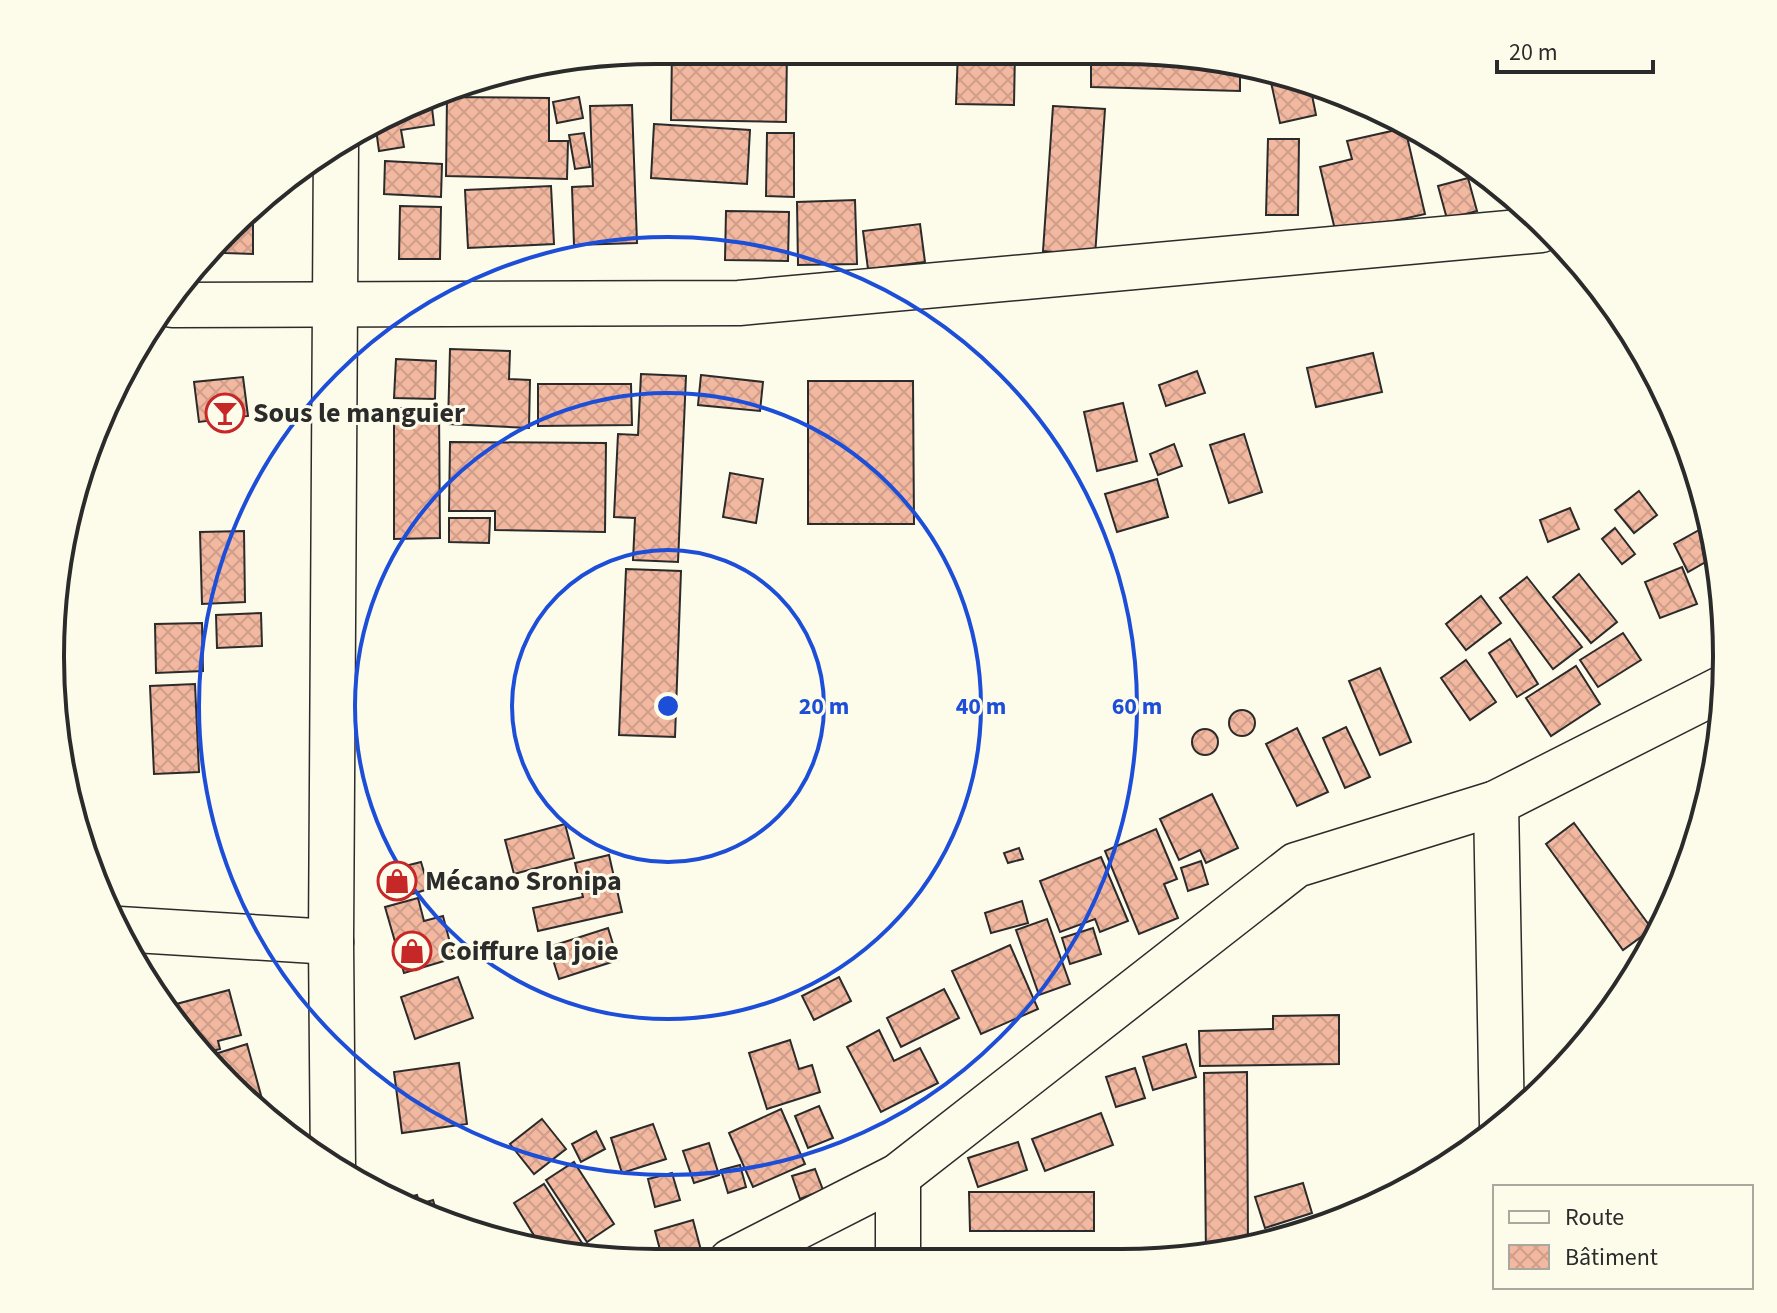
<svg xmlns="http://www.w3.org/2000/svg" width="1777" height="1313" font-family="'Source Sans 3',sans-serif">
<defs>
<pattern id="building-cross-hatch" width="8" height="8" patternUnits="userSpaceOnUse" patternTransform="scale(2)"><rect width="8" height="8" fill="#f2b8a0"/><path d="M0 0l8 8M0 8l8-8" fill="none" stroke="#d09e8a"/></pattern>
</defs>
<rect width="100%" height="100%" fill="#fdfbea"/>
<g fill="url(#building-cross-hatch)" stroke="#2b2b2b" stroke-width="2">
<path d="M672,50H787L786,122L671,120Z"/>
<path d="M958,51H1015L1014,105L956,104Z"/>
<path d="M1091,51H1160L1240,65V91L1091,87Z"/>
<path d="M1268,69L1310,85L1316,115L1280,123Z"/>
<path d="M447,97L549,98V141H568L567,179L446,176Z"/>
<path d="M579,97L583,118L557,123L553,102Z"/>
<path d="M431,99L434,125L401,130L404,147L379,151L375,122Z"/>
<path d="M632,105L637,243L574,245L572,187L593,186L590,106Z"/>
<path d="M1053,106L1105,109L1095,256L1043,251Z"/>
<path d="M654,124L750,130L747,184L651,178Z"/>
<path d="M1405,128L1425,214L1336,234L1320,167L1352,159L1347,141Z"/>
<path d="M584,133L590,167L575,169L569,135Z"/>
<path d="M767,133H794V197L766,196Z"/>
<path d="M1268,139H1299L1298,215H1266Z"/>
<path d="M385,161L442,164L441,197L384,194Z"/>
<path d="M1468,178L1477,211L1447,219L1438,186Z"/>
<path d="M551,186L554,244L468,248L465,190Z"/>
<path d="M855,200L857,264L798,265L797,202Z"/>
<path d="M400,206L441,207L440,259H399Z"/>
<path d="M253,208V254L225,253L226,231Z"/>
<path d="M726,211L789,212L788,261L725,260Z"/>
<path d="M920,224L925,262L868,269L863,231Z"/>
<path d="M450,349L510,351L509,379L530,380L529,428L448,424Z"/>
<path d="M1373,353L1382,392L1316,407L1307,368Z"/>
<path d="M396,359L436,361L435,399L394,398Z"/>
<path d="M1197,371L1205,393L1166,406L1159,385Z"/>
<path d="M641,374L686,376L678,562L633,560L635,518L614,517L618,434L638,435Z"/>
<path d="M701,375L763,382L760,411L698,405Z"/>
<path d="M243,377L248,416L199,422L194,382Z"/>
<path d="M808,381H913L914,524H808Z"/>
<path d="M538,384H631L632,425L538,426Z"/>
<path d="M1123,403L1137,461L1097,471L1084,412Z"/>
<path d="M394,408L439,409L440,538L394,539Z"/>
<path d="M1244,434L1262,492L1229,503L1210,445Z"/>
<path d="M450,442L606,443L605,532L495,530V511H449Z"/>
<path d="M1174,444L1182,466L1158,475L1150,454Z"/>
<path d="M1688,452L1704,494L1679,459Z"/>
<path d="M730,473L763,479L756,523L723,517Z"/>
<path d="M1157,479L1168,517L1117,532L1105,494Z"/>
<path d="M1639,491L1657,515L1634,533L1615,510Z"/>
<path d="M1570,508L1579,529L1548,542L1540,520Z"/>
<path d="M449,518H490L489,543L449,542Z"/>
<path d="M1710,524L1716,556L1688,572L1674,544Z"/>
<path d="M1615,528L1635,554L1622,564L1602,539Z"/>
<path d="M244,531L245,602L202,604L200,532Z"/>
<path d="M1682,567L1697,604L1660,618L1645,582Z"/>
<path d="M626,569L681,571L675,737L619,735Z"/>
<path d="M1579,574L1617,622L1591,643L1553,597Z"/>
<path d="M1527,577L1582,647L1553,669L1500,598Z"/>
<path d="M1481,596L1501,623L1466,650L1446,624Z"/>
<path d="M261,613L262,646L217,648L216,615Z"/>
<path d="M202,623L203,671L156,673L155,624Z"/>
<path d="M1623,633L1641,660L1598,687L1580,660Z"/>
<path d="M1510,639L1538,684L1517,697L1489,653Z"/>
<path d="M1466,660L1496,702L1470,720L1441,678Z"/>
<path d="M1576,666L1600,704L1551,736L1526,698Z"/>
<path d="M1380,668L1411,742L1380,755L1349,681Z"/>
<path d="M195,684L199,772L154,774L150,686Z"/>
<circle cx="1242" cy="723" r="13"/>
<path d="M1346,727L1370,777L1345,788L1323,738Z"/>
<path d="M1297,728L1328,792L1297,806L1266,744Z"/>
<circle cx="1205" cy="742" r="13"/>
<path d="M1212,794L1238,848L1206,863L1200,850L1179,860L1160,819Z"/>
<path d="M1574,823L1652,929L1623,950L1546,844Z"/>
<path d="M565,824L574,858L514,874L505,840Z"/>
<path d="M1156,829L1177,879L1164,884L1178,918L1139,934L1105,851Z"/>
<path d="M1019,848L1023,859L1008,863L1004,853Z"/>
<path d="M609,855L622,912L538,931L533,908L583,897L575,863Z"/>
<path d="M1101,857L1128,921L1100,932L1095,919L1060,932L1040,881Z"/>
<path d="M1201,861L1208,884L1188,891L1181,868Z"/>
<path d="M421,862L429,889L398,898L389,870Z"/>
<path d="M418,898L424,921L443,916L454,958L404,973L385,907Z"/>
<path d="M1022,901L1028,923L991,933L985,913Z"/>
<path d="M1047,919L1070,984L1039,995L1016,930Z"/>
<path d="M608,928L618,960L559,979L549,947Z"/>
<path d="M1093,928L1101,954L1070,964L1062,938Z"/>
<path d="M1010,945L1038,1009L981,1034L952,971Z"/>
<path d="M458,977L473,1018L415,1039L401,997Z"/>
<path d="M839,977L851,1001L814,1020L802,996Z"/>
<path d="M944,989L959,1018L901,1047L887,1018Z"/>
<path d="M229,990L241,1035L218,1041L220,1049L201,1054L175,1025L165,1007Z"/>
<path d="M1339,1015V1064L1200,1066L1199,1031L1273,1029V1016Z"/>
<path d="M879,1030L894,1061L920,1048L938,1083L881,1112L847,1047Z"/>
<path d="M790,1040L799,1069L812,1065L820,1092L767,1109L749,1053Z"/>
<path d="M247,1044L268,1121L257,1113L221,1075L215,1054Z"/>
<path d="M1186,1044L1196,1077L1153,1090L1143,1057Z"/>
<path d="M459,1063L467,1124L402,1133L394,1072Z"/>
<path d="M1135,1068L1145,1098L1116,1107L1106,1077Z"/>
<path d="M1247,1072L1248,1245L1206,1256L1204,1073Z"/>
<path d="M819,1106L833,1138L808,1148L795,1116Z"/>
<path d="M781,1109L805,1164L753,1187L729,1133Z"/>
<path d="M1101,1113L1113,1145L1045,1171L1032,1139Z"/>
<path d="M542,1119L566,1149L534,1174L510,1144Z"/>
<path d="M653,1124L666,1159L622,1173L611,1138Z"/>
<path d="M596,1131L605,1149L581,1162L572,1144Z"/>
<path d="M1018,1142L1027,1170L978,1187L968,1158Z"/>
<path d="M709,1143L719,1175L694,1183L683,1151Z"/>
<path d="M574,1162L614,1224L587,1242L546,1180Z"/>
<path d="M740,1165L746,1187L728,1193L721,1170Z"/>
<path d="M815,1169L823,1190L800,1199L792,1176Z"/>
<path d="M672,1173L680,1200L655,1207L648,1179Z"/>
<path d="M1303,1183L1312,1213L1265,1228L1255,1197Z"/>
<path d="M544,1184L591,1257L543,1250L514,1203Z"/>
<path d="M969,1192H1094V1231H970Z"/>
<path d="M417,1195L420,1204L433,1200L438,1217L398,1200Z"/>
<path d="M693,1220L702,1254L675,1261H663L655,1231Z"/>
<path d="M1289,1227L1291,1234L1255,1243L1254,1238Z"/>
</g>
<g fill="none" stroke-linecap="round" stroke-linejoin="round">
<defs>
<g id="street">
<path d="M172,305L739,303L1541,230"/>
<path d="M1496,803L1502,1126"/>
<path d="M119,929L331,942"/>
<path d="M333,1167L331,942L336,144"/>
<path d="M898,1176V1260"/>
<path d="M731,1261L898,1176L1296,865L1496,803L1723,688"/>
</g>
</defs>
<use href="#street" stroke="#2b2b2b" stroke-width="47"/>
<use href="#street" stroke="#fdfbea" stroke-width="44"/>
<path stroke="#34623c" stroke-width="6" stroke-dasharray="4 6" stroke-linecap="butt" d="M210,253H216"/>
</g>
<g fill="none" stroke="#1d4ed8" stroke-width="4">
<circle cx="668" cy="706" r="156"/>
<circle cx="668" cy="706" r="313"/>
<circle cx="668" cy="706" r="469"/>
</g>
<defs>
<symbol id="bar-ring" viewBox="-11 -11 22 22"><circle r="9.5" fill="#fdfbea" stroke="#c62828" stroke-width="1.5"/><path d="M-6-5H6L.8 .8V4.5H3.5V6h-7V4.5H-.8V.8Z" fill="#c62828"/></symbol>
<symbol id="shop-ring" viewBox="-11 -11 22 22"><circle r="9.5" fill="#fdfbea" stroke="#c62828" stroke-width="1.5"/><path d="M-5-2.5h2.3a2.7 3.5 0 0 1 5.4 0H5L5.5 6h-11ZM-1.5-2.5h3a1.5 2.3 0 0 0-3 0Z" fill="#c62828"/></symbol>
</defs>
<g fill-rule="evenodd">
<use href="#bar-ring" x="203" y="391" width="44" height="44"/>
<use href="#shop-ring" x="375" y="859" width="44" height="44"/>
<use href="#shop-ring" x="390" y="929" width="44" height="44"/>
</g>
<g text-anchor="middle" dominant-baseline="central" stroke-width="6" stroke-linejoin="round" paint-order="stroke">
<g font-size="28" font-weight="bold" fill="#2b2b2b" stroke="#fdfbea" text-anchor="start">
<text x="253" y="413">Sous le manguier</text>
<text x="425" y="881">Mécano Sronipa</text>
<text x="440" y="951">Coiffure la joie</text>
</g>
</g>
<path d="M0 0H1777V1313H0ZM656 64H1121A592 592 0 0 1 1713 656V657A592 592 0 0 1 1121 1249H656A592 592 0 0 1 64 657V656A592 592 0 0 1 656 64Z" fill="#fdfbea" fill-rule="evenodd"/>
<path fill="none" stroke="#2b2b2b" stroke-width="4" d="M656 64H1121A592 592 0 0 1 1713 656V657A592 592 0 0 1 1121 1249H656A592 592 0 0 1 64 657V656A592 592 0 0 1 656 64Z"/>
<circle cx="668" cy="706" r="12" fill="#1d4ed8" stroke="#fdfbea" stroke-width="4"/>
<g font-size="24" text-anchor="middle" font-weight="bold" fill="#1d4ed8" stroke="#fdfbea" stroke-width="6" stroke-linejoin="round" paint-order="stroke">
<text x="824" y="714">20 m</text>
<text x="981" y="714">40 m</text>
<text x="1137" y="714">60 m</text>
</g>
<rect x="1493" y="1185" width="260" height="104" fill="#fdfbea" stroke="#a9a89e" stroke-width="2"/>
<rect x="1509" y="1211" width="40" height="12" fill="#fdfbea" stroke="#a9a89e" stroke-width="2"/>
<text x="1565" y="1225" font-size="24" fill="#2b2b2b">Route</text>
<rect x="1509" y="1245" width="40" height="24" fill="url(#building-cross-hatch)" stroke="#a9a89e" stroke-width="2"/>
<text x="1565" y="1265" font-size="24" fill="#2b2b2b">Bâtiment</text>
<path d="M1497 60v12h156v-12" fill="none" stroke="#2b2b2b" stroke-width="4"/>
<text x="1509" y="60" font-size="24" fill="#2b2b2b" stroke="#fdfbea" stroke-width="6" paint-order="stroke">20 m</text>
</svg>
